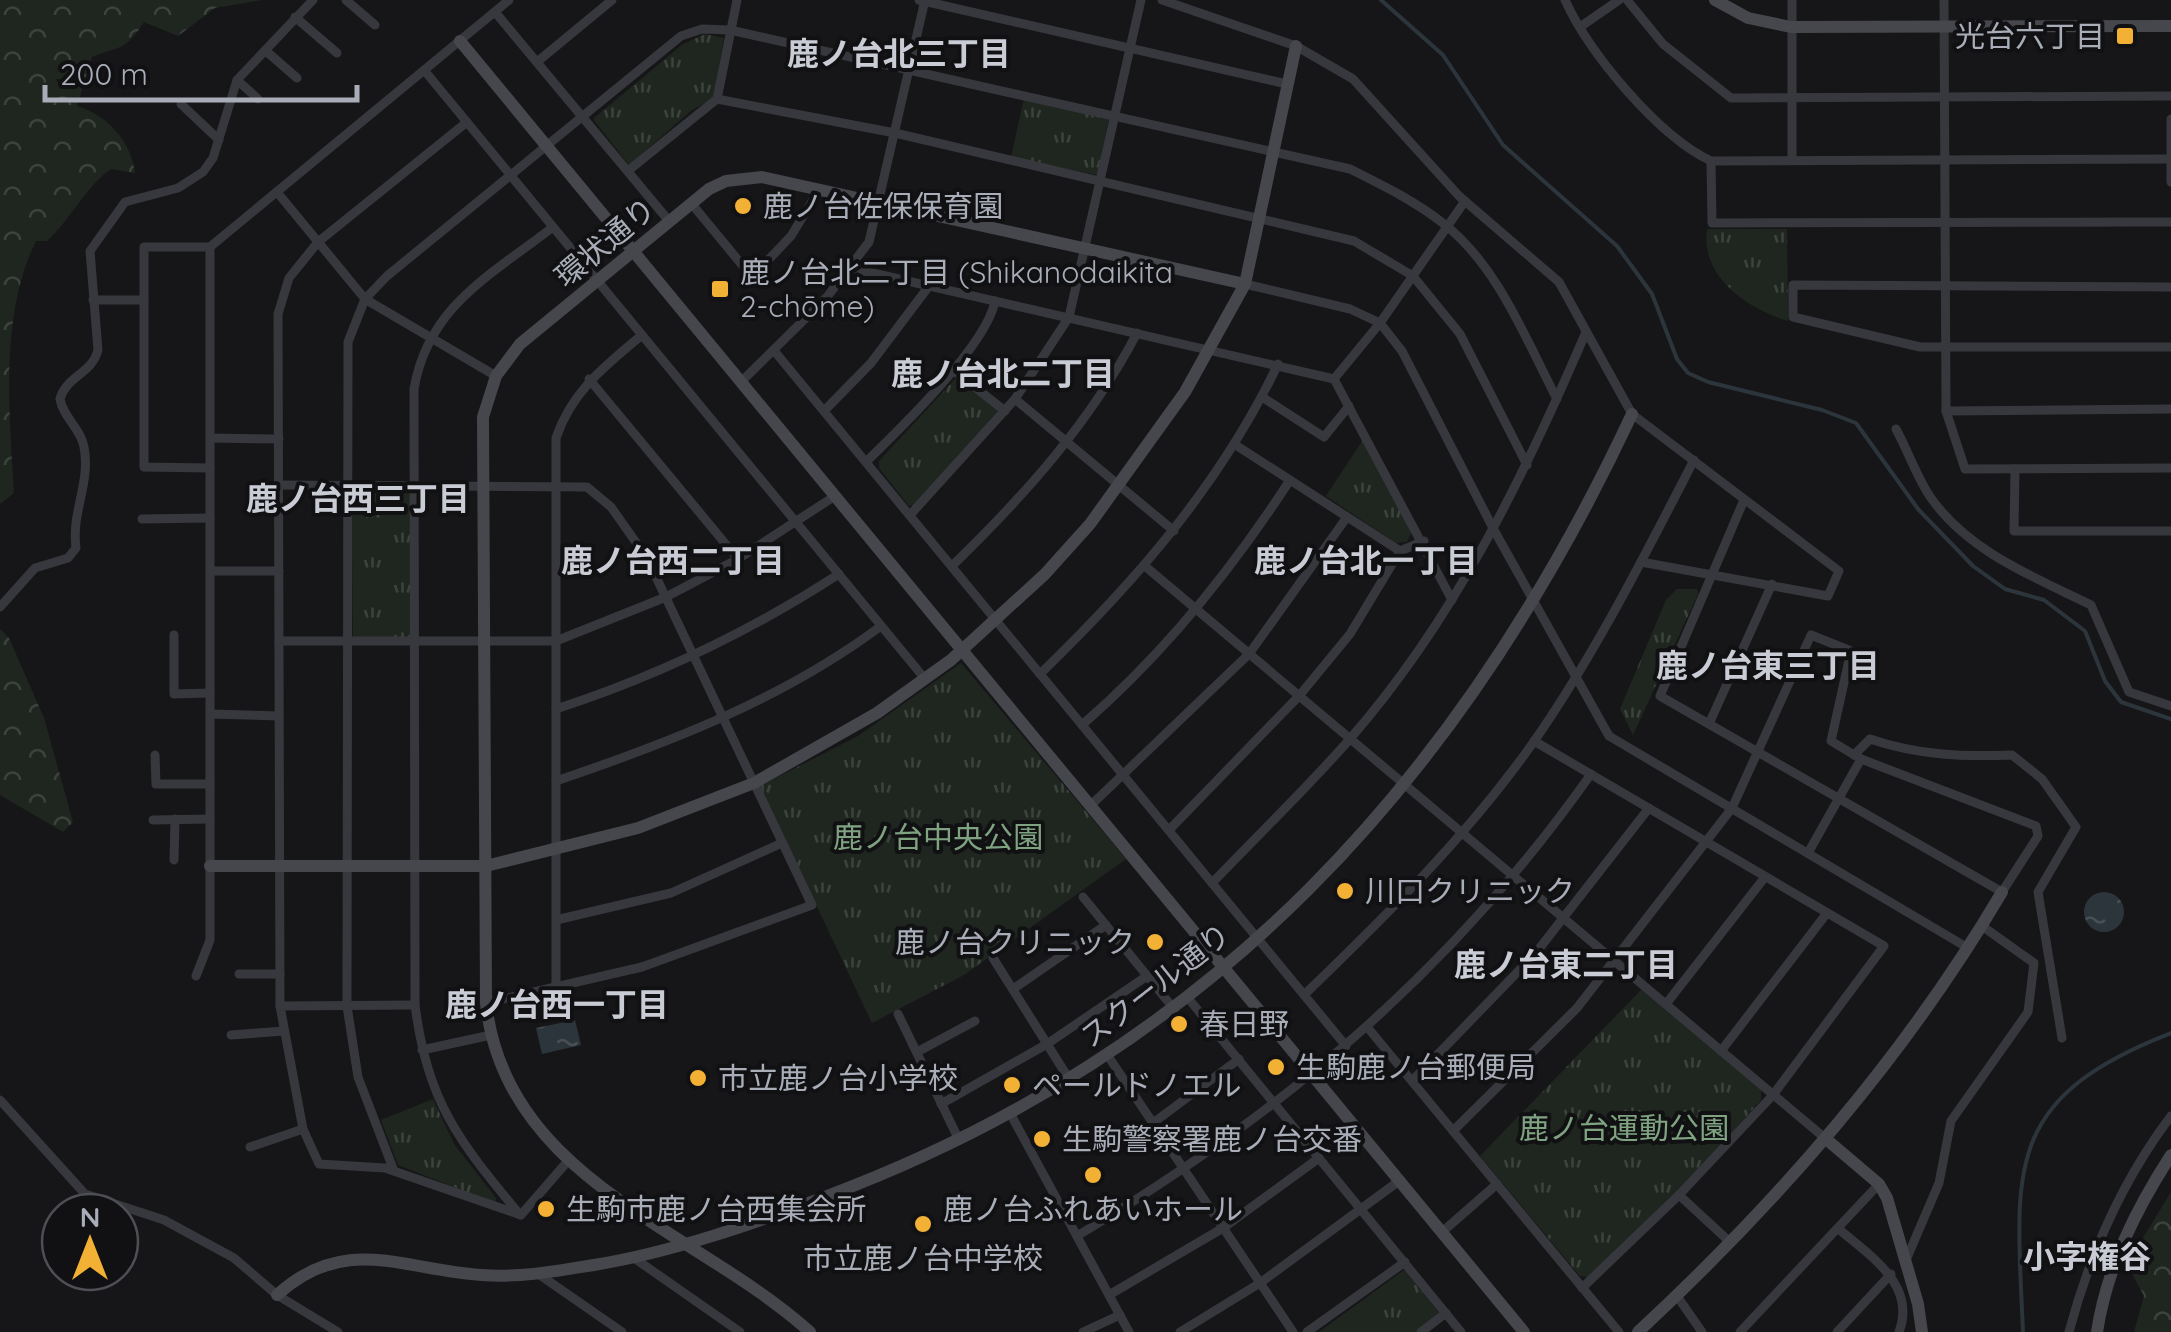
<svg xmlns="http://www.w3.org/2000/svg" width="2171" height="1332" font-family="Quicksand,'Noto Sans JP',sans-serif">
<defs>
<pattern id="forest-crowns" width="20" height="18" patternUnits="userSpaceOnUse" patternTransform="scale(2.5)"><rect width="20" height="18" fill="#1e261f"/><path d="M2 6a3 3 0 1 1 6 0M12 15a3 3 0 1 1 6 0" fill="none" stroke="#3c433d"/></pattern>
<pattern id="park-tufts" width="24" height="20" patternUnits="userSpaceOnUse" patternTransform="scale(2.5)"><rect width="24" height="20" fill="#1e261f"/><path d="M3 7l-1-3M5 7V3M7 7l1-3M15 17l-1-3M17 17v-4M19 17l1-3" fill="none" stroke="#3c433d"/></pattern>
<pattern id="water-ripples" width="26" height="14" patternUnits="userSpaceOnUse" patternTransform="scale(2.5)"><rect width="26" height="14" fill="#2c353c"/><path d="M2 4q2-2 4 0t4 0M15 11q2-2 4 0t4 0" fill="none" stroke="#485056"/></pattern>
</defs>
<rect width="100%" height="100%" fill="#161618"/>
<g fill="url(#forest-crowns)">
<path d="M0,0H262L215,8L178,36L144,22C124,53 120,45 92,57L77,106C107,115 131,141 135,173L111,169C87,185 70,220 47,241H36C0,313 9,411 14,493L0,504Z"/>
<path d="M0,629L9,638L44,718L73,822L63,832L0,795Z"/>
<path d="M2171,1192V1332H2134L2144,1296L2127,1264Z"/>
</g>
<g fill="url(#park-tufts)">
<path d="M705,34L724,38L713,99L692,110L629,165L593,119L683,44Z"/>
<path d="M1024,99L1109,118L1097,175L1011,157Z"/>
<path d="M1707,229H1787L1788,321C1748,309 1700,277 1707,229Z"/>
<path d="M956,378L999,410L915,505L909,506L879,468V461Z"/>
<path d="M1363,440L1413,528L1407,542L1396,543L1326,496Z"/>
<path d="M352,490H411V637H353Z"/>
<path d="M1677,589H1697L1698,594L1633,735L1620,709L1666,600Z"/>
<path d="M961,663L1126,859L964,975L872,1023L760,786L858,736Z"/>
<path d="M1642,989L1761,1090V1100L1678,1192L1589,1277L1580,1276L1480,1156Z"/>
<path d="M433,1099L454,1144L496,1198L495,1203L398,1165L381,1120Z"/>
<path d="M1404,1270L1441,1315L1416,1332H1319Z"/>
</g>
<g fill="url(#water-ripples)">
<circle cx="2104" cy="912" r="20"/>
<path d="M575,1020L581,1045L542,1054L536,1028Z"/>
</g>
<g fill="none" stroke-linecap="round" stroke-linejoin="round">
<g stroke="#2c353c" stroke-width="4">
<path d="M1381,0L1443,55L1503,145L1617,246L1652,294L1677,359L1688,373L1708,382L1822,410L1856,423L1918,509L1973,566L2005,589L2044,600L2085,631L2105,681L2121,702L2171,719"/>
<path d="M2023,1332C2016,1171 2001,1099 2171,1033"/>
</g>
<g stroke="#37383d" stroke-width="9">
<path d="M346,0L375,25"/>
<path d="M919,0L1287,84"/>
<path d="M1162,0L1296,46L1353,79L1459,196L1559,282L1632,414L1839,571L1828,596L1641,562"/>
<path d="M1565,0C1589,53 1658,136 1711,161L2171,159"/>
<path d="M1627,0L1663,44L1731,98L2171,96"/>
<path d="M1944,0L1946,411L1965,469L2171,468"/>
<path d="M495,12L669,221"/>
<path d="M295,17L337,53"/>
<path d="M1580,27L1619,0"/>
<path d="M266,51L297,78"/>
<path d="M537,62L612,0"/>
<path d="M424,70L925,679"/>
<path d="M237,80L258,99"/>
<path d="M717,99L737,0"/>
<path d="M181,104L219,140"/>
<path d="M2171,119V182"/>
<path d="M467,122L318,242L289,278L278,314L280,1006L303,1129L319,1164L385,1168L521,1215L567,1162"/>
<path d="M1792,160V0"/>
<path d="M1711,161L1712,223L2171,222"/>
<path d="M629,170L717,99L895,133L1354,241L1413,276L1460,334L1527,465"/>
<path d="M277,192L365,299L496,376"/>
<path d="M691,203L752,277L791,236L819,190"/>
<path d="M851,268L1334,379L1452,600"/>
<path d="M1245,284L1350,309L1380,323L1402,351L1494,530L1609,736L1968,948"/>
<path d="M2171,287L1793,285V317L1920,347H2171"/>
<path d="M93,300H144"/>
<path d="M776,353L1346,1046"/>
<path d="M952,369L1005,411"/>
<path d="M589,379L738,559"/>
<path d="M1334,379L1380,323L1465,201"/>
<path d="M741,382L827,297L869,242L925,0"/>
<path d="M1262,397L1324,437L1349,406"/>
<path d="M1015,399L1174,531"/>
<path d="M824,411L871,363L929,286"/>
<path d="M1946,411L2171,409"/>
<path d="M1896,429C1907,449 1919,482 1931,498C1969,552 2034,577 2091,605L2129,692L2171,706"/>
<path d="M210,438L279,439"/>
<path d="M1234,444L1400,551"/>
<path d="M866,462C900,429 987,345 995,301"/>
<path d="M210,468L144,467V247H210L509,0"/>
<path d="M2015,469L2014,531H2171"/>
<path d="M279,485L587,487L611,507L647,558L812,905L642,967L486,1003"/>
<path d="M910,515L1015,399L1069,317L1141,0"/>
<path d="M142,519L210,518"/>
<path d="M952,566C1024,496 1090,423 1137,333"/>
<path d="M1146,567L1826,1139"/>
<path d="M210,571H279"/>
<path d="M0,607L35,568L68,558L76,548C71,512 91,483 84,447C81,429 63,417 60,399C66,376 92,374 98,350L90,251L125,202L178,188L203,172L213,158L237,80L313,0"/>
<path d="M174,635V694L210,693"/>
<path d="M279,641H556L666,597L738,559L835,496"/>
<path d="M1040,674C1135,582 1221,484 1278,364"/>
<path d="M556,709C658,676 748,633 839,574"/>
<path d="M210,714L279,716"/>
<path d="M1709,724L1772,584"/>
<path d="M1082,725C1164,654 1231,571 1290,480"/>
<path d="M1534,741L1884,946L1773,1095L1679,1195L1582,1288"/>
<path d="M155,755L156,784H210"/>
<path d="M1854,755L1870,739C1917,755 1962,757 2012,755L2042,779L2076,827L2038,892L2062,1038"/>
<path d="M556,781C671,742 783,699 881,626"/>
<path d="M1090,806L1249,654L1347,517"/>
<path d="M153,820L210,819"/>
<path d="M1170,829L1299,696L1350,634L1400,551L1424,541"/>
<path d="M1808,853L1861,759"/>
<path d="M174,860L175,819"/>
<path d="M1212,883C1258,835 1306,789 1349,740C1454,620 1524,477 1586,332"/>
<path d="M1083,897L1174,1009"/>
<path d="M556,920L671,893L782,843"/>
<path d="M993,958L1069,1079"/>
<path d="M239,974H280"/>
<path d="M196,976L210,940V247"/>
<path d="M556,987V438C572,391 605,366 642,335"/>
<path d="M1013,989L1106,925"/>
<path d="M1304,995C1387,915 1469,834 1535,740C1596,652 1645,555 1694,460"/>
<path d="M1188,998L1461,1332"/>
<path d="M1666,1004L1765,877"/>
<path d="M280,1006L415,1005"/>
<path d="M898,1014L959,1140"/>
<path d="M1368,1028L1619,1332"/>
<path d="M231,1035L284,1031"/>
<path d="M422,1050L491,1035"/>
<path d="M1721,1051L1827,913"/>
<path d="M917,1052L975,1021"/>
<path d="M1108,1056L1293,1332"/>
<path d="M1412,1081L1535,954L1649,808"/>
<path d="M0,1100L85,1194L164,1220L234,1258L277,1295L338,1332"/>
<path d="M941,1104L1047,1044L1147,976"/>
<path d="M1011,1115L1129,1332"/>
<path d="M1153,1123L1239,1059"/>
<path d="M1453,1131L1577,1008L1732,808L1811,635L1851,651L1831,741L1861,759L2036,826L2038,836L2002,892L1660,696L1744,500"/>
<path d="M250,1147L303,1129"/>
<path d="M394,1171L358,1077L347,1006L348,342L365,299L387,276L681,36L702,29L730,30L1350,169C1382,185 1415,201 1444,224C1498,266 1526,340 1557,399"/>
<path d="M1679,1195L1731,1243"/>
<path d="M520,1215C459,1141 428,1104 415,1005L414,389C428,306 491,275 553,227"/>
<path d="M1840,1230C1870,1256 1917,1285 1899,1332"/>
<path d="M1441,1233L1497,1184"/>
<path d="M1077,1236C1283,1113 1452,971 1591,774"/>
<path d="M634,1258L740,1332"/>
<path d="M1906,1260L1939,1183L1951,1121L2028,1012L2034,963L1982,926"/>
<path d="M537,1273L622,1332"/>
<path d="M1109,1295L1223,1228L1319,1158"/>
<path d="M1677,1296L1702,1332"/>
<path d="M1083,1332L1120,1315"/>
<path d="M1180,1332L1260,1283L1399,1181"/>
<path d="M1307,1332L1405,1262"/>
<path d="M1421,1332L1446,1313"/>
<path d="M1740,1332L1879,1184"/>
<path d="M1837,1332L1891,1274"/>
<path d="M2069,1332C2090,1253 2121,1182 2171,1116"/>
</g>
<g stroke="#45474d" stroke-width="12">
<path d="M1715,0L1748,18L1791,27L2171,26"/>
<path d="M460,41L1524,1332"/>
<path d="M210,866H486L638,828L754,783L877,713L951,660L1045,574L1090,524L1185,392L1245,284L1296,46"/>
<path d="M1826,1139L1879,1184L1887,1198L1918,1304L1922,1332"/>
<path d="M277,1295C345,1233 403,1270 482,1275C519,1278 557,1271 594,1265C673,1252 752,1224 827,1196C1212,1052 1460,781 1632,414"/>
<path d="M810,1332C696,1229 505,1180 486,1003L483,417L496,376L520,344L709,189L726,181L762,177L1245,284"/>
<path d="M1638,1332C1779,1201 1904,1058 2002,892"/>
<path d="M2097,1332C2107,1267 2136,1209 2171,1155"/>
</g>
</g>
<g fill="#f2b134" stroke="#111113" stroke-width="4">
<rect x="2115" y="26" width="20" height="20" rx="5"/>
<circle cx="743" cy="206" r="10"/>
<rect x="710" y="279" width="20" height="20" rx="5"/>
<circle cx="1345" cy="891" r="10"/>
<circle cx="1155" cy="942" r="10"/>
<circle cx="1179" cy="1024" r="10"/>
<circle cx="1276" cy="1067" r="10"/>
<circle cx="698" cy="1078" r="10"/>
<circle cx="1012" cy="1085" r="10"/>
<circle cx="1042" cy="1139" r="10"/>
<circle cx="1093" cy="1175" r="10"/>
<circle cx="546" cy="1209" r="10"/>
<circle cx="923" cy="1224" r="10"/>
</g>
<g text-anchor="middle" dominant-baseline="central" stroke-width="8" stroke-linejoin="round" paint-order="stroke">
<g font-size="30" fill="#a8adb8" stroke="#111113" text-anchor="start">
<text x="2105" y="36" text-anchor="end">光台六丁目</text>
<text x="763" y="206">鹿ノ台佐保保育園</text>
<text x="740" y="272">鹿ノ台北二丁目 (Shikanodaikita<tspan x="740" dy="34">2-chōme)</tspan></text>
<text x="1365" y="891">川口クリニック</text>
<text x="1135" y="942" text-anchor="end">鹿ノ台クリニック</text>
<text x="1199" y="1024">春日野</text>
<text x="1296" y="1067">生駒鹿ノ台郵便局</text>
<text x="718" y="1078">市立鹿ノ台小学校</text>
<text x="1032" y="1085">ペールドノエル</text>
<text x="1062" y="1139">生駒警察署鹿ノ台交番</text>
<text x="566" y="1209">生駒市鹿ノ台西集会所</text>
<text x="1093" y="1209" text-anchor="middle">鹿ノ台ふれあいホール</text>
<text x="923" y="1258" text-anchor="middle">市立鹿ノ台中学校</text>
</g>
<g font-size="30" fill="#a8adb8" stroke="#111113">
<text transform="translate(605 242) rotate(-40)">環状通り</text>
<text transform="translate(1155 985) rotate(-38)">スクール通り</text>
</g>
<g font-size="30" fill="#7fa381" stroke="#111113">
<text x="938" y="837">鹿ノ台中央公園</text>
<text x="1624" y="1128">鹿ノ台運動公園</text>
</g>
<g font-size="32" font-weight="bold" fill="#c9ccd4" stroke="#111113">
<text x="899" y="53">鹿ノ台北三丁目</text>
<text x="1003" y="373">鹿ノ台北二丁目</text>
<text x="358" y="498">鹿ノ台西三丁目</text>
<text x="673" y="560">鹿ノ台西二丁目</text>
<text x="1366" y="560">鹿ノ台北一丁目</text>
<text x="1768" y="665">鹿ノ台東三丁目</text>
<text x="1566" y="964">鹿ノ台東二丁目</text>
<text x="557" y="1004">鹿ノ台西一丁目</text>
<text x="2087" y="1256">小字権谷</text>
</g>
</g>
<g transform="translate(90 1242)"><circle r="48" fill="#111113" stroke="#4d4f55" stroke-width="2.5"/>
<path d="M0-8L18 38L0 25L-18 38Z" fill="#f2b134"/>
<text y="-15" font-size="28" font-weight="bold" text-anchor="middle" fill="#a8adb8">N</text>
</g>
<path d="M45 85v15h312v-15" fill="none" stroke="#a8adb8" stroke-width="5"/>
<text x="60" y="85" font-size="30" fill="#a8adb8" stroke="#111113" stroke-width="8" paint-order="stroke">200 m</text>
</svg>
